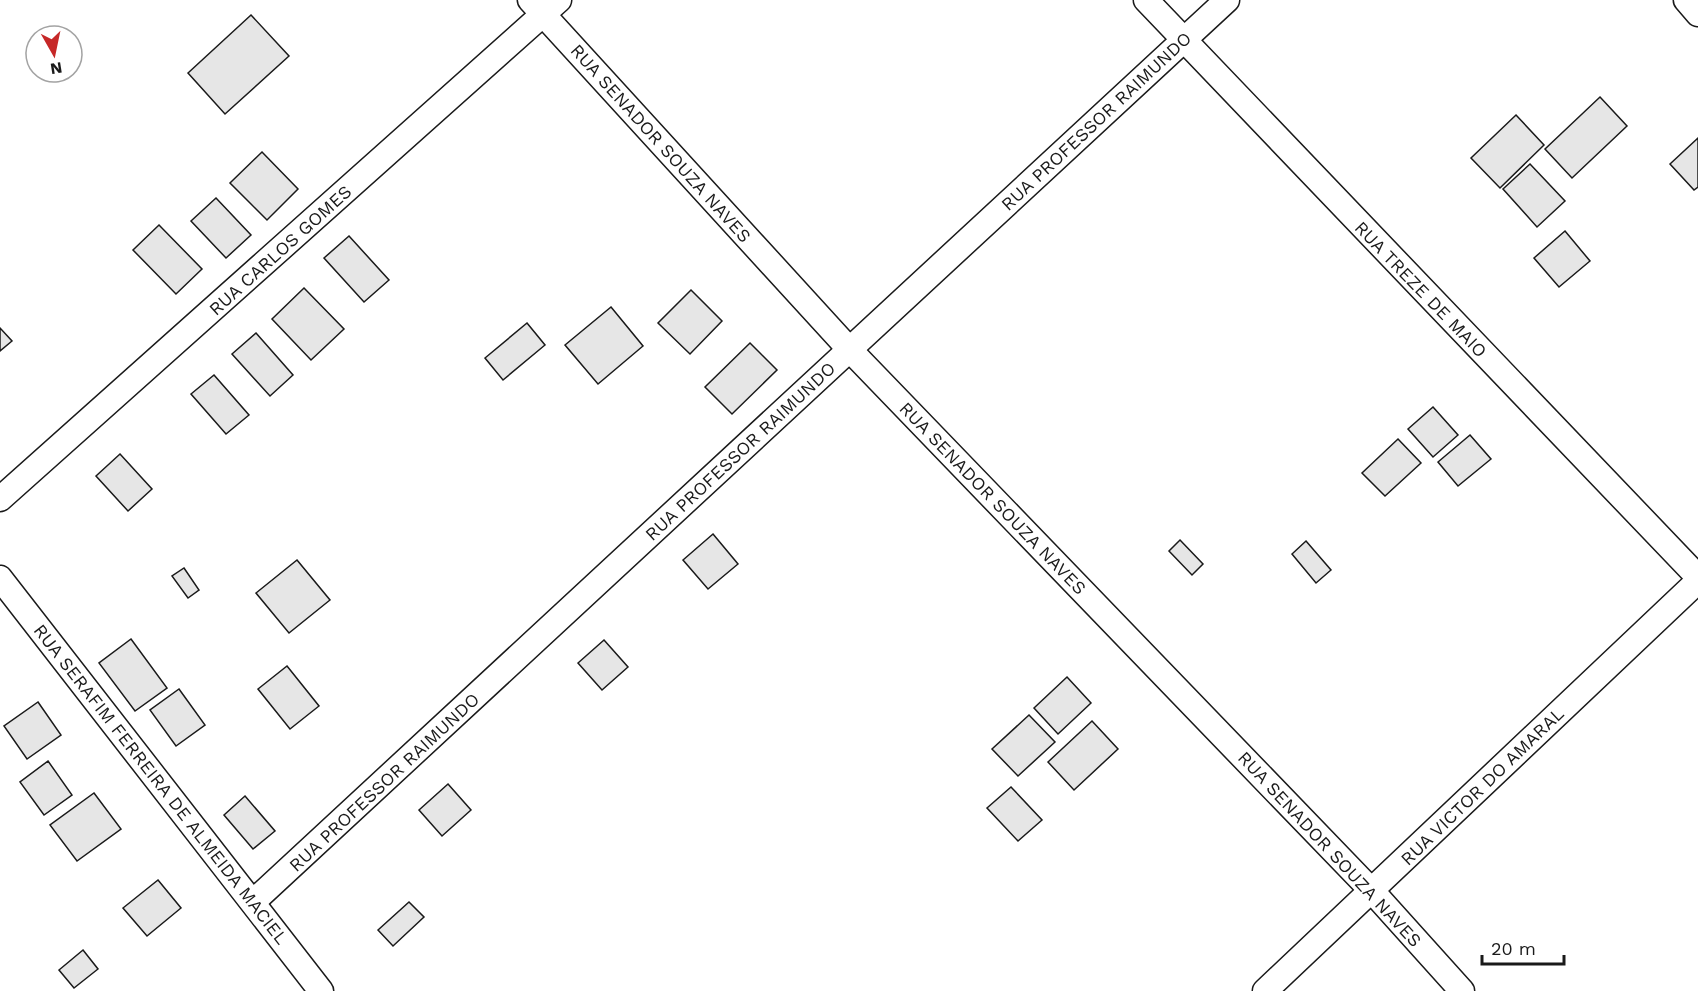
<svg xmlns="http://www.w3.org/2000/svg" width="1698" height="991" font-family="'Work Sans',sans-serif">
<rect width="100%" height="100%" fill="#fff"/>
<g fill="#e6e6e6" stroke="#1a1a1a" stroke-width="1.5">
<path d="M251,15L289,56L225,114L188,73Z"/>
<path d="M1600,97L1627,126L1572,178L1545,149Z"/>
<path d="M1516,115L1544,145L1500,188L1471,158Z"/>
<path d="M1698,138V187L1694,190L1670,164Z"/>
<path d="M262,152L298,189L267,220L230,183Z"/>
<path d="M1530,164L1565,201L1537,227L1503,189Z"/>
<path d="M216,198L251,235L226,258L191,221Z"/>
<path d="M159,225L202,269L176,294L133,250Z"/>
<path d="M1565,231L1590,261L1559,287L1534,258Z"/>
<path d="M349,236L389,280L364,302L324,258Z"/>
<path d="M304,288L344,329L311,360L272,319Z"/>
<path d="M691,290L722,321L690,354L658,323Z"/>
<path d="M611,307L643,346L598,384L565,345Z"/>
<path d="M527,323L545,345L503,380L485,358Z"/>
<path d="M0,328L12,341L0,351Z"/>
<path d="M256,333L293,375L270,396L232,354Z"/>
<path d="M750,343L777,370L732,414L705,387Z"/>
<path d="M214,375L249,415L226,434L191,394Z"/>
<path d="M1433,407L1458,435L1433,457L1408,429Z"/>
<path d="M1470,435L1491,459L1458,486L1438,462Z"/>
<path d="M1398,439L1421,463L1385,496L1362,473Z"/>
<path d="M120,454L152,489L128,511L96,476Z"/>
<path d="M713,534L738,564L708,589L683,560Z"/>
<path d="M1180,540L1203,564L1192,575L1169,551Z"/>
<path d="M1306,541L1331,570L1316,583L1292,554Z"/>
<path d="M297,560L330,600L289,633L256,593Z"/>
<path d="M184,568L199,590L188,598L172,576Z"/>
<path d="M131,639L167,688L135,711L99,663Z"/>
<path d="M604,640L628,667L602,690L578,663Z"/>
<path d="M287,666L319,706L290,729L258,689Z"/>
<path d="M1067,677L1091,703L1058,734L1034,708Z"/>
<path d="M179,689L205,725L176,746L150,710Z"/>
<path d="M38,702L61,735L27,759L4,726Z"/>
<path d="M1029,715L1055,742L1018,776L992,749Z"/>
<path d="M1092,721L1118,749L1074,790L1048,762Z"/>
<path d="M48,761L72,795L44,815L20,782Z"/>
<path d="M448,784L471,810L442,836L419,810Z"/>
<path d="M1011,787L1042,820L1018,841L987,808Z"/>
<path d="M94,793L121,829L77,861L50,825Z"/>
<path d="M245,796L275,831L253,849L224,815Z"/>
<path d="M158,880L181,908L147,936L123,908Z"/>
<path d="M409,902L424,917L393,946L378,930Z"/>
<path d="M83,950L98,969L74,988L59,970Z"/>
</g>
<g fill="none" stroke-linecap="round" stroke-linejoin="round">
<defs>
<g id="minor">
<path d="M530,0L850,350L1372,891L1462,991"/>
<path d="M1146,0L1698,577"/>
<path d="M1686,0L1698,14"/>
<path d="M0,499L559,0"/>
<path d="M0,578L321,991"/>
<path d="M253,902L1227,0"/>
<path d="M1265,991L1698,581"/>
</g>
</defs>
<use href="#minor" stroke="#1a1a1a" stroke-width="27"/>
<use href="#minor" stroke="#fff" stroke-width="24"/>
</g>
<g text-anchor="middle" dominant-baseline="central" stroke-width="4.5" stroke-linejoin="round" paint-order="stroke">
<g font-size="18" fill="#1a1a1a" stroke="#fff">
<text transform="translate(1096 121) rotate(-43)">RUA PROFESSOR RAIMUNDO</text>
<text transform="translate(661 143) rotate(48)">RUA SENADOR SOUZA NAVES</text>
<text transform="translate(280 250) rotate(-42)">RUA CARLOS GOMES</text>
<text transform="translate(1421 289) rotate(46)">RUA TREZE DE MAIO</text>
<text transform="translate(740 451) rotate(-43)">RUA PROFESSOR RAIMUNDO</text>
<text transform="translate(993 498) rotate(46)">RUA SENADOR SOUZA NAVES</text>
<text transform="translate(384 782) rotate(-43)">RUA PROFESSOR RAIMUNDO</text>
<text transform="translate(161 784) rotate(52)">RUA SERAFIM FERREIRA DE ALMEIDA MACIEL</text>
<text transform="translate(1482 786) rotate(-44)">RUA VICTOR DO AMARAL</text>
<text transform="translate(1330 849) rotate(47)">RUA SENADOR SOUZA NAVES</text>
</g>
</g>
<g transform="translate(54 54) rotate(171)"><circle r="28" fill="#ffffff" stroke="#a3a3a3" stroke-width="1.5"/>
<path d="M0-4.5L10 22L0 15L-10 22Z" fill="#c62828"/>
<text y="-9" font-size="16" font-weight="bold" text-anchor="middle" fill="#1a1a1a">N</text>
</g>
<path d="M1482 955v9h82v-9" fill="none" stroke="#1a1a1a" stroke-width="3"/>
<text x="1491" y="955" font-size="18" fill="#1a1a1a" stroke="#ffffff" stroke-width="4.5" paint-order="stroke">20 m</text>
</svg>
